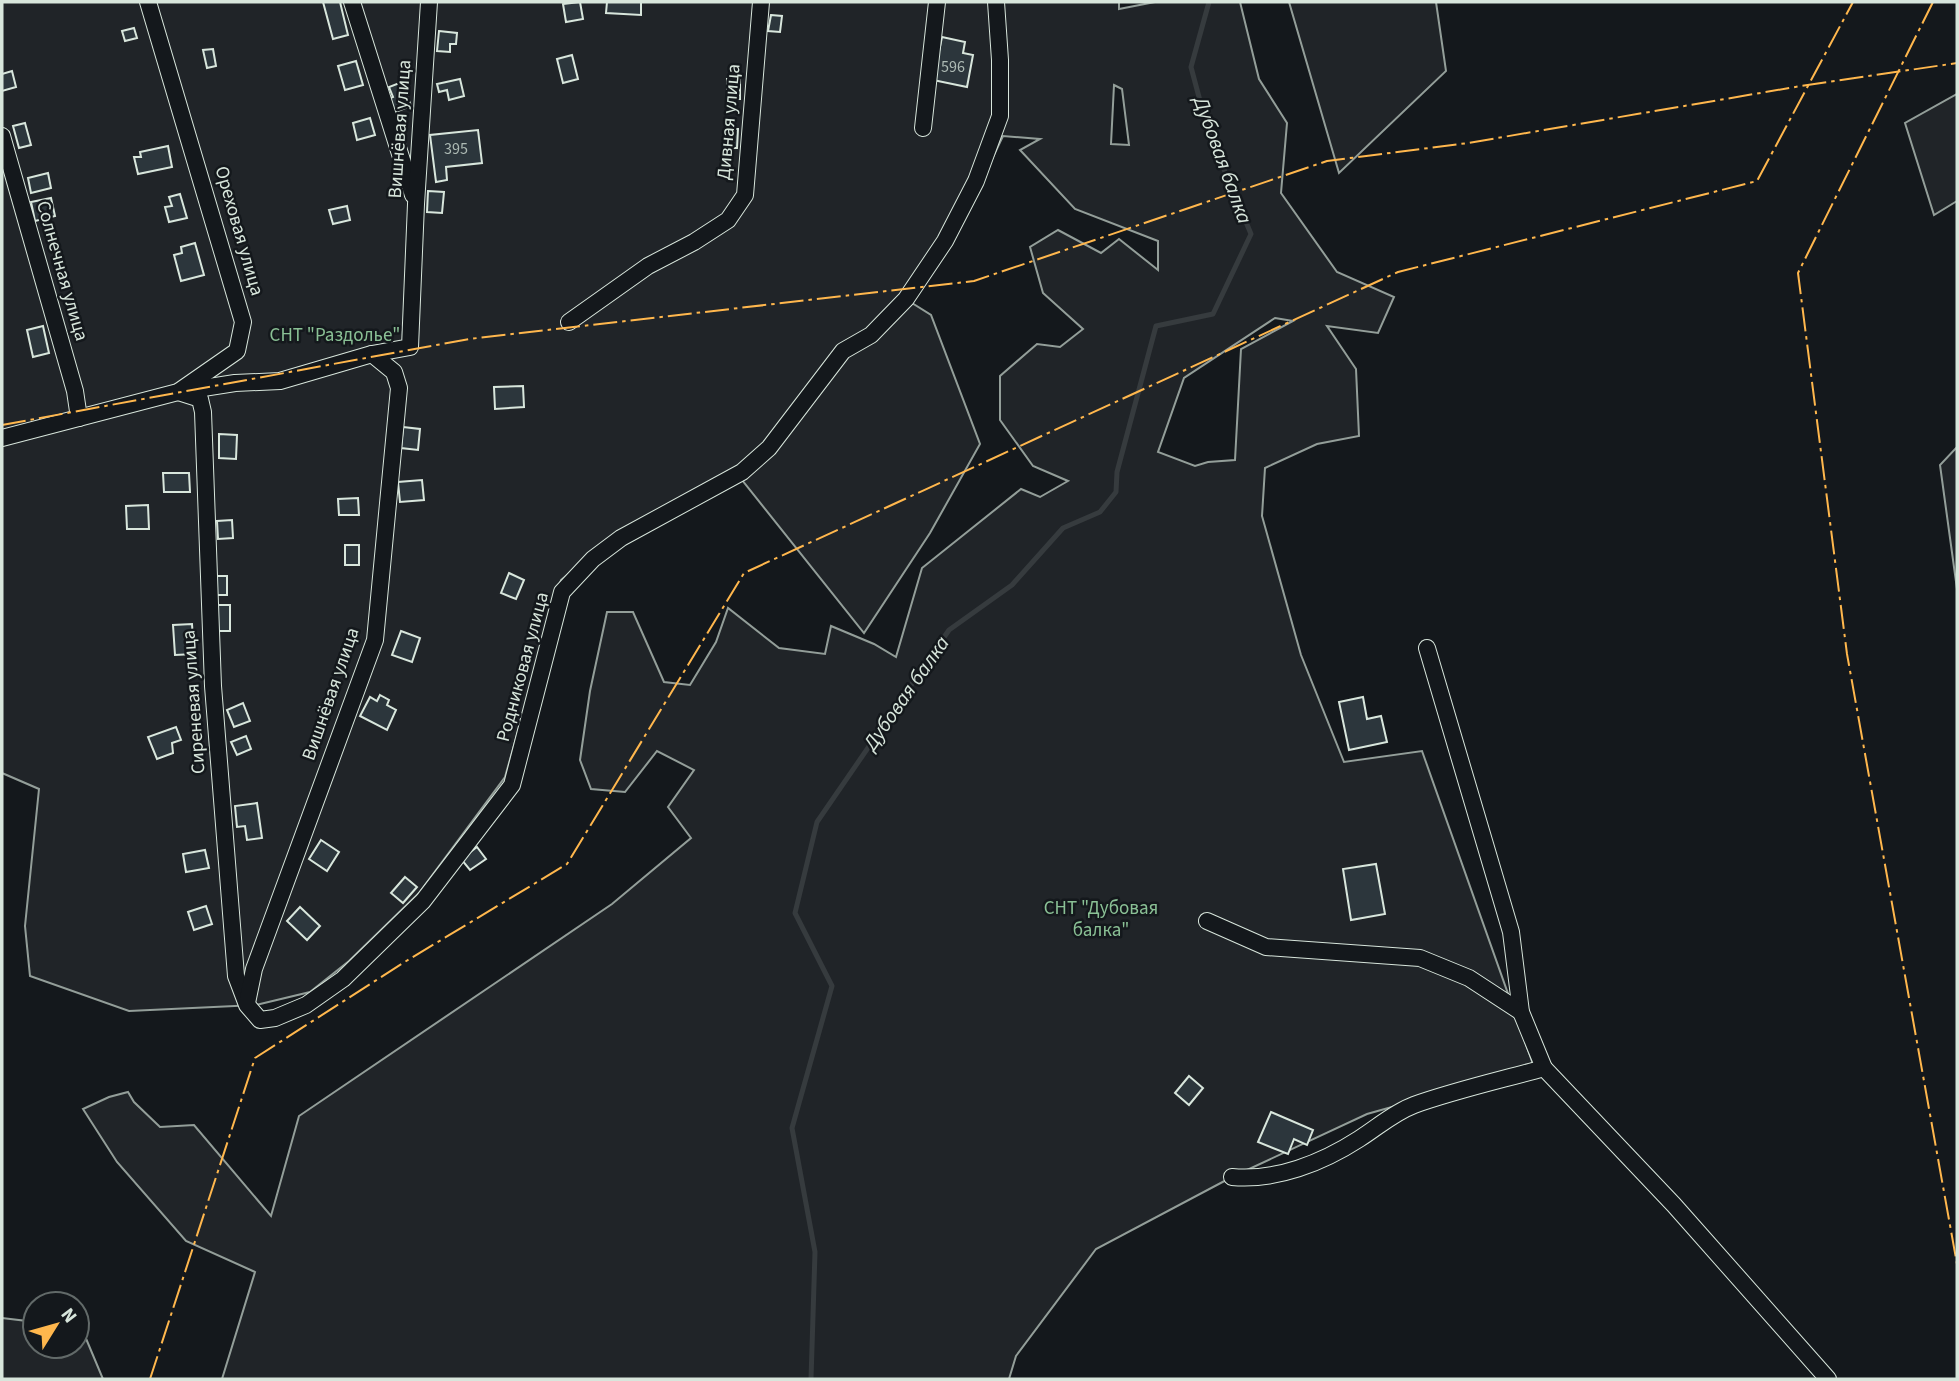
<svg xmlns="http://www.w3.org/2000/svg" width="1959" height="1381" font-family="'Source Sans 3',sans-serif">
<rect width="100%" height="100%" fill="#14181c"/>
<g fill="#202428" stroke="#939e99" stroke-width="2" fill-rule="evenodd">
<path d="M2,2H1119V9L1155,2H1240L1259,79L1287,123L1281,193L1337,272L1394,297L1378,333L1327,326L1356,369L1359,436L1317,444L1265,468L1262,516L1301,655L1344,762L1422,751L1534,1067L1367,1114L1232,1177L1096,1249L1016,1356L1009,1379H222L255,1272L186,1241L117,1162L83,1109L109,1097L128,1092L134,1102L160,1127L194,1125L271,1216L299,1116L612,904L691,838L668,807L694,770L657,751L625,792L591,789L580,760L590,691L607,612H633L664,682L690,685L716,642L728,608L779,648L825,654L831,626L874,644L896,657L922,568L1021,489L1040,497L1068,481L1033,466L1000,420V376L1037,344L1060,347L1083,329L1043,293L1030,247L1058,230L1101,253L1119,239L1158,270V241L1075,209L1020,150L1040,139L1003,136L951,245L912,303L931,315L980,444L930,533L864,633L734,470L621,530L561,580L505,777L419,893L349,961L310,992L256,1005L129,1011L30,976L25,926L39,789L2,773ZM1114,85L1122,89L1129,145L1111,144ZM1275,318L1293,321L1241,349L1235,460L1208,462L1195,466L1158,452L1184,378Z"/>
<path d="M1289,2H1436L1446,71L1339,173Z"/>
<path d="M1957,94V201L1934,215L1905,123Z"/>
<path d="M1957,447V589L1940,465Z"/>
<path d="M2,1318L35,1322V1346H77V1328L82,1329L103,1379H2Z"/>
</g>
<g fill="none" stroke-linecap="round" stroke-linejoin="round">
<path stroke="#363b3e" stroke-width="5" d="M811,1379L815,1252L792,1128L832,986L795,913L817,822L949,630L1012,585L1063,528L1100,512L1116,492L1117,472L1156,326L1213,314L1251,234L1208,131L1191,67L1209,2"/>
</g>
<g fill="#2c363c" stroke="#d8e6dc" stroke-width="2">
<path d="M323,2H340L348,35L333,39Z"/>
<path d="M580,2L583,19L566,22L563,4Z"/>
<path d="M607,2H641V15L606,13Z"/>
<path d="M771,15L782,16L780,32L768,31Z"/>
<path d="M134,28L137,38L125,41L122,31Z"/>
<path d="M439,31L457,33L456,44H450V52L437,51Z"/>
<path d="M942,37L965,42L963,53L973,55L967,87L933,80Z"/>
<path d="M213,49L216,66L207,68L203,50Z"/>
<path d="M572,55L578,79L563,83L557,59Z"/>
<path d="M356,61L363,85L345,90L338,66Z"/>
<path d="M12,71L16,87L2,91V74Z"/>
<path d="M460,79L464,96L449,100L447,90L439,92L437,84Z"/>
<rect x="727" y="79" width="13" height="20"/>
<path d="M402,82L411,106L393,113L388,99L393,97L389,87Z"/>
<path d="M370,118L375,135L357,140L353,123Z"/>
<path d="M25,123L31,145L19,148L13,126Z"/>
<path d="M729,129H738L737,148H728Z"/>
<path d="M478,130L482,163L446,167L447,180L436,182L430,135Z"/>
<path d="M168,146L172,167L138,174L134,157H141L140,152Z"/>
<path d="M48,173L51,188L31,193L28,178Z"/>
<path d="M428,191L444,192L442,213L427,212Z"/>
<path d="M180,194L187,218L169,222L165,207L172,206L169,197Z"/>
<path d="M51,198L55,216L35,221L31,202Z"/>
<path d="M347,206L350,220L333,224L329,210Z"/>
<path d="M195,243L204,275L181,281L174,255L182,253L181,247Z"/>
<path d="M43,326L49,353L33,357L27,330Z"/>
<path d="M523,386L524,407L495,409L494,387Z"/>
<path d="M403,427L420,429L418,450L401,448Z"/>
<path d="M219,434L237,435L236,459L219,458Z"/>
<path d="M163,473H189L190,492H164Z"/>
<path d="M422,480L424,500L400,502L398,482Z"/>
<path d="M358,498L359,515H339L338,499Z"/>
<path d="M148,505L149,529H127L126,506Z"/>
<path d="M232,520L233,538L218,539L217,521Z"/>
<rect x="345" y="545" width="14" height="20"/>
<path d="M509,573L524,580L516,599L501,593Z"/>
<rect x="216" y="576" width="11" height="19"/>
<path d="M215,605H230V631H216Z"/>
<path d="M192,624L194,654L175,655L173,625Z"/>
<path d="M401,631L420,638L412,662L392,655Z"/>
<path d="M380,695L389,700L387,705L396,710L387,730L360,716L370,697L377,701Z"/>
<path d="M1363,697L1367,719L1381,716L1387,742L1349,750L1339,702Z"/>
<path d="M243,703L250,721L234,727L227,710Z"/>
<path d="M176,727L181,740L172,743L173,753L157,759L148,737Z"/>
<path d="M246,736L251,749L237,755L231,742Z"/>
<path d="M257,803L262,838L247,840L245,826L237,827L235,806Z"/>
<path d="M321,840L339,852L327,871L309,859Z"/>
<path d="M477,847L486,859L470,870L461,859Z"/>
<path d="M205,850L209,868L186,872L183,854Z"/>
<path d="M1376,864L1385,914L1351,920L1343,869Z"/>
<path d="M405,877L417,887L403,903L391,893Z"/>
<path d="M206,906L212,924L194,930L188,912Z"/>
<path d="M300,907L320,926L307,940L287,921Z"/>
<path d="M1189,1076L1203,1088L1189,1105L1175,1093Z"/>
<path d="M1271,1112L1313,1130L1307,1145L1294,1139L1288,1154L1258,1142Z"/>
</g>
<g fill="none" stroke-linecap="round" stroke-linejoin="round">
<defs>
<g id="street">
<path d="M352,2L413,195"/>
<path d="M923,128L937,2"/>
<path d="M2,136L75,391L79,418"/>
<path d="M569,322L648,266L694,242L728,220L745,195L761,2"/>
<path d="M184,391L235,383L280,381L372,354L410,347L416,204L429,2"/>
<path d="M178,392L200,399L203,412L213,686L236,976L247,1005L260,1020L275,1018L306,1005L343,979L423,901L512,785L562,592L593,559L621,538L742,472L769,448L843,351L871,335L906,299L945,241L976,181L1000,116V60L996,2"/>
<path d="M2,438L178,392L237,351L243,322L148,2"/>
<path d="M1427,648L1511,932L1521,1012L1544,1068L1674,1205L1828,1379"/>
<path d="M1207,921L1266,947L1420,958L1469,978L1521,1012"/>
<path d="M247,1003L254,969L375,640L399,388L394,372L372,354"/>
<path d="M1232,1177C1276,1181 1322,1163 1359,1139C1378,1127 1393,1113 1414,1105C1456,1090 1501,1080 1544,1068"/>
</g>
</defs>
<use href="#street" stroke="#d8e6dc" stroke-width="18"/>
<use href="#street" stroke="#14181c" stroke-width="16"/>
<g stroke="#ffb74d" stroke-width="2" stroke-dasharray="24 5 3.5 5" stroke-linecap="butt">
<path d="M1933,2L1798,273L1847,654L1957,1264"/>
<path d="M2,425L469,339L974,281L1327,161L1468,143L1801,86L1957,63"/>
<path d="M150,1379L255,1058L403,963L567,864L744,573L1398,272L1757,181L1853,2"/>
</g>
</g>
<g text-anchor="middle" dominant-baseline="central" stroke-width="5" stroke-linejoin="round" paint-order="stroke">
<g font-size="16" fill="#adbab4">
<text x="953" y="67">596</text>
<text x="456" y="149">395</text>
</g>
<g font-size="19" fill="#d8e6dc" stroke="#14181c">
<text transform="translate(729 122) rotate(-85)">Дивная улица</text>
<text transform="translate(400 129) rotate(-86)">Вишнёвая улица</text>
<text transform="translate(239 231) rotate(74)">Ореховая улица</text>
<text transform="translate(62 271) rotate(74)">Солнечная улица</text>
<text transform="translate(523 667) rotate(-75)">Родниковая улица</text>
<text transform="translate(331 694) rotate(-71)">Вишнёвая улица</text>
<text transform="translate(194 702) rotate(-94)">Сиреневая улица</text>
</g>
<g font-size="19" fill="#8ac095" stroke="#14181c">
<text x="335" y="335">СНТ "Раздолье"</text>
<text x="1101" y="908">СНТ "Дубовая<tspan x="1101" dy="22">балка"</tspan></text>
</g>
<g font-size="21" font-style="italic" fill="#d8e6dc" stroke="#14181c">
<text transform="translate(1223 160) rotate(70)">Дубовая балка</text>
<text transform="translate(906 693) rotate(-55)">Дубовая балка</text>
</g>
</g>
<rect width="1959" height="1381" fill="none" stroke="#d8e6dc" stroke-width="7"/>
<g transform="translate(56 1325) rotate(53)"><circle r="33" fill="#14181c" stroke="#626a69" stroke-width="2"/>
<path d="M0-5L12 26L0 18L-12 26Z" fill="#ffb74d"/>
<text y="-10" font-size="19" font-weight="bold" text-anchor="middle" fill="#d8e6dc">N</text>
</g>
</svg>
